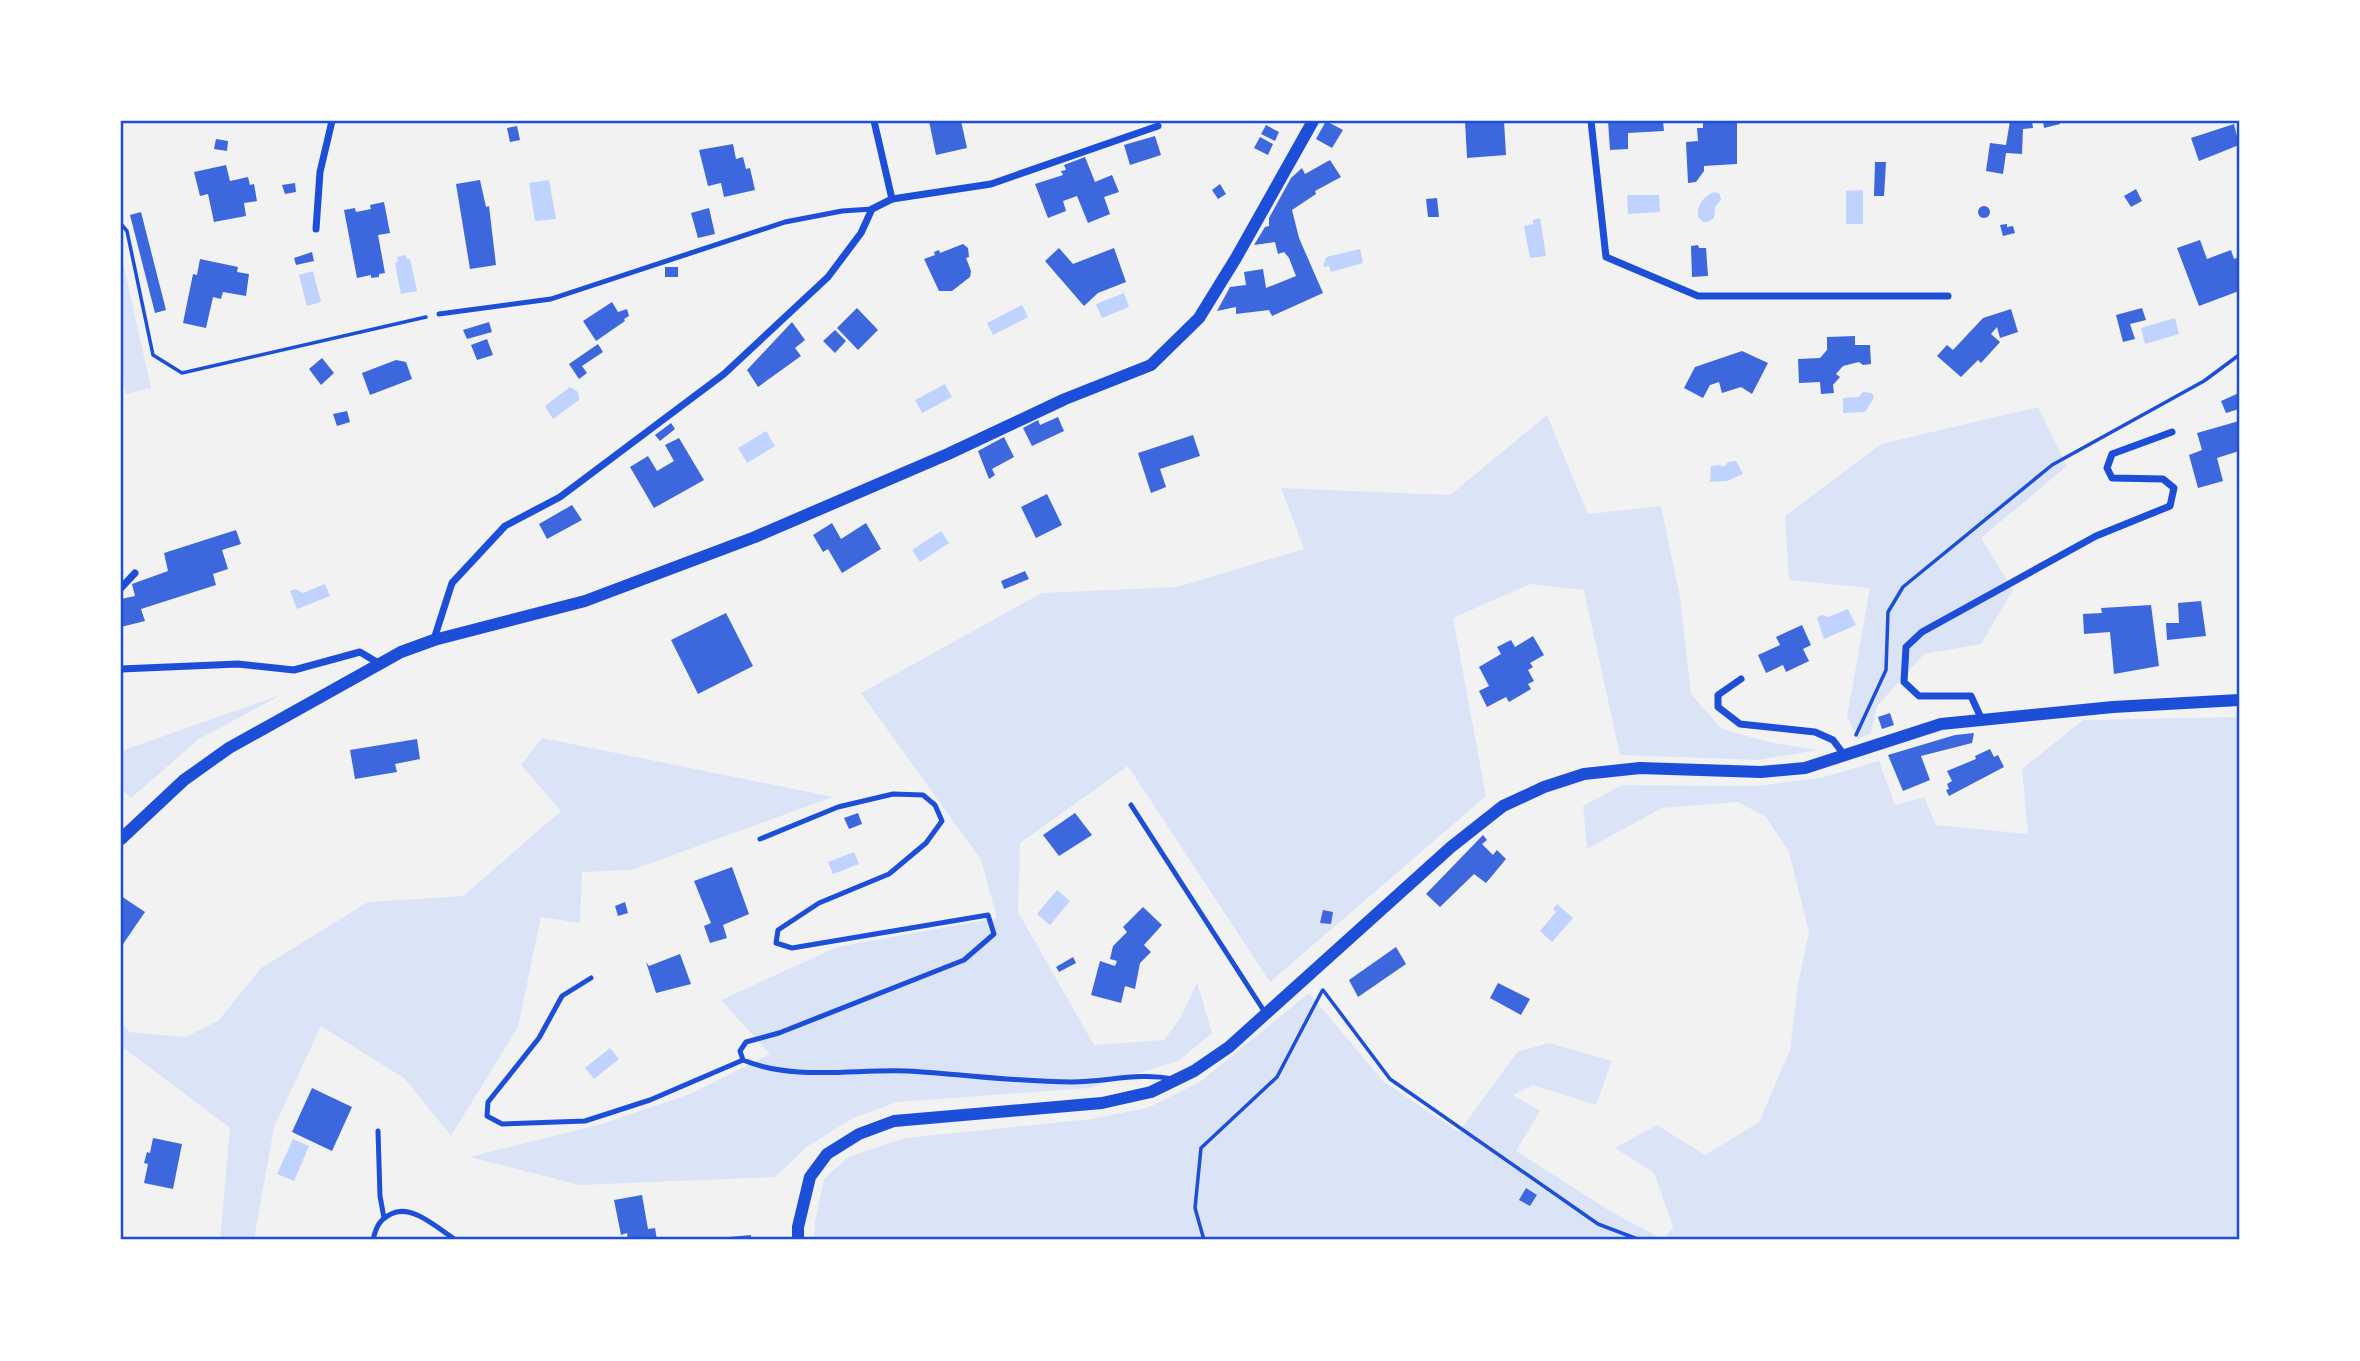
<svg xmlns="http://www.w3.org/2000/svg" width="2360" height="1361" font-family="'Open Sans',sans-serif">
<rect width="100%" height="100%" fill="#f2f2f2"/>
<g fill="#dbe4f7">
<path d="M121,254L151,388L126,394L121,369Z"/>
<path d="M2038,407L2067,466L1981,538L2013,590L1981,644L1924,654L1877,706L1871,733L1858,739L1847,717L1870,588L1789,580L1785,516L1881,444Z"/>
<path d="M1547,415L1588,514L1661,506L1680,597L1691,694L1722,729L1769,742L1818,750L1758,760L1620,755L1584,590L1530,584L1453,618L1486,796L1270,982L1128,766L1020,843L1018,912L1094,1045L1164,1040L1181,1017L1197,982L1212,1033L1178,1061L1089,1088L897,1102L853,1118L808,1146L775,1177L580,1185L469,1157L602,1124L690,1094L770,1054L721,1000L837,947L997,918L981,860L861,693L1042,593L1177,587L1304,549L1281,488L1450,495Z"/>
<path d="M283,694L199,739L131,798L121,788V751Z"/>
<path d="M2239,717V1240H814L815,1222L824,1179L848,1157L905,1138L1091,1119L1147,1108L1201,1081L1309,993L1383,1081L1459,1132L1517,1052L1549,1043L1612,1061L1596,1105L1533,1085L1513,1095L1540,1111L1516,1151L1610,1211L1664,1240L1673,1227L1654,1173L1615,1148L1657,1125L1705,1155L1759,1122L1790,1050L1798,983L1809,932L1789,852L1766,817L1738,802L1662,808L1587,849L1583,806L1622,785L1757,786L1824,777L1879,761L1895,805L1924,797L1936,825L2028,834L2022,769L2083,720Z"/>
<path d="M542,738L833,797L632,870L582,872L580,923L541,917L518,1027L451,1136L405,1079L321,1026L274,1127L254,1240H220L230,1128L121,1046V1022L129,1032L185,1037L219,1020L261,968L368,902L463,896L561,811L521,765Z"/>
</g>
<g fill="#bfd3fe">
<path d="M549,180L556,219L535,221L529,183Z"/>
<path d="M1863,190V224H1846V191Z"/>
<path d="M1714,192L1719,193L1721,200L1715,207L1714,218L1708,222H1703L1698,217C1697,204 1703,197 1714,192Z"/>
<path d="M1627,195H1659L1660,212L1628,214Z"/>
<path d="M1540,218L1546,256L1530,258L1524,226L1533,224V220Z"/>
<path d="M1360,249L1363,263L1331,272L1329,266L1323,267L1326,257Z"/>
<path d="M406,255L407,259H410L417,291L401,294L395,263L398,261L397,257Z"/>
<path d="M313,271L321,302L307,306L299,275Z"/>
<path d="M1124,293L1129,307L1102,318L1096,304Z"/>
<path d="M1022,305L1028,317L993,335L987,323Z"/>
<path d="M2175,318L2179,334L2145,344L2141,328Z"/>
<path d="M945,384L952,397L922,413L915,400Z"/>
<path d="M570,387L578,392L579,400L553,419L545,406Z"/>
<path d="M1863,392L1872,393L1874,398L1865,412L1843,413V398L1859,397Z"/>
<path d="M766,431L775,446L747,463L738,448Z"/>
<path d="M1736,461L1743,474L1727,481L1710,482L1711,466L1719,465L1724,467L1728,462Z"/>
<path d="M941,531L949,543L920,562L912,550Z"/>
<path d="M325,584L330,596L297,609L290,591L295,589L303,593Z"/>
<path d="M1848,609L1856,625L1824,639L1817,618L1821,615L1828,617Z"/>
<path d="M854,852L859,864L833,874L828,862Z"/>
<path d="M1057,890L1070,901L1050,925L1037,914Z"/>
<path d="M1557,904L1573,918L1552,942L1540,931L1556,912L1553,909Z"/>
<path d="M610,1048L619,1059L594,1079L585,1068Z"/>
<path d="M293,1139L309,1146L294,1181L277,1174Z"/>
</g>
<g fill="#3d67dc">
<path d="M929,121H961L967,148L936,155Z"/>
<path d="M1326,121L1343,130L1332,148L1316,139Z"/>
<path d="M1465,121H1504L1506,155L1467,158Z"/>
<path d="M1608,121H1663L1664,131L1628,133V149L1610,150Z"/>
<path d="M1703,121H1737V164L1704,166V171L1696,182L1688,183L1686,142L1698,141L1697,128H1703Z"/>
<path d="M2010,121H2032L2033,128L2023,129L2022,154L2006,153L2003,174L1986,171L1990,143L2006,145Z"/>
<path d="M2043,121H2059L2060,124L2044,128Z"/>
<path d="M2234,124L2239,145L2199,161L2191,138Z"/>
<path d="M1266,125L1279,132L1275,141L1261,134Z"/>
<path d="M517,126L520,140L510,142L507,128Z"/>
<path d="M1155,136L1161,155L1130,165L1124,145Z"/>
<path d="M1260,137L1273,144L1268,155L1254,148Z"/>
<path d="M216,139L228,141L227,151L214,149Z"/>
<path d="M733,144L736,159L743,157L746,169L750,168L755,190L724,197L721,183L708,186L699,150Z"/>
<path d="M1085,157L1095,182L1112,175L1119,192L1104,197L1110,214L1088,223L1077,196L1063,201L1066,211L1048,218L1035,184L1063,175L1061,171L1066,170L1064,165Z"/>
<path d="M1330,160L1341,177L1315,191L1316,194L1292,210L1299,238L1323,293L1272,316L1269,310L1236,314V307L1217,311L1230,287L1246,285L1244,272L1263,269L1266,288L1296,276L1289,258L1284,252L1278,254L1275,242L1254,245L1265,227L1269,226V218L1291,178L1302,168L1305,174Z"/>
<path d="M1875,162H1886L1884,196H1874Z"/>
<path d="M226,165L230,181L248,177L250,185L254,184L257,201L244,203L246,216L214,222L208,194L200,196L194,172Z"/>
<path d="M480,180L486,207L489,206L496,265L470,269L456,184Z"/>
<path d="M295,183L296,192L285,194L282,185Z"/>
<path d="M1220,184L1226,194L1218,199L1212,190Z"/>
<path d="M2136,189L2142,201L2131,207L2124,196Z"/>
<path d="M1437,198L1439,217H1428L1426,199Z"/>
<path d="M384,202L390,233L378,235L385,273L379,274V277L371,278V275L357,278L344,210L355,208L356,212L371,209L370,205Z"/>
<circle cx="1984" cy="212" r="6"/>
<path d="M709,208L715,234L698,238L691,213Z"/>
<path d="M141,212L166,310L155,313L130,215Z"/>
<path d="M2007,224V227L2013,226L2015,233L2003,236L2000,225Z"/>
<path d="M2200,240L2207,259L2231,250L2234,259L2239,257V291L2199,306L2177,248Z"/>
<path d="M963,244L968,248L969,257L966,258L971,271L970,277L952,291H939L924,259L935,255L934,252L939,250L940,253Z"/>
<path d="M1698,245L1699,248H1706L1708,276L1692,277L1691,246Z"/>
<path d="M1059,248L1073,264L1114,248L1126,282L1098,293L1084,306L1045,261Z"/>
<path d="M312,252L314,261L296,265L294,258Z"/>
<path d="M200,259L238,267L237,272L249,274L246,296L223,292L221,299L213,297L206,328L183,323L193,274L197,275Z"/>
<rect x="665" y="267" width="13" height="10"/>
<path d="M612,302L618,312L627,309L629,316L624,319L625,321L596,341L583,321Z"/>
<path d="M857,308L878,330L858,350L837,328Z"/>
<path d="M2142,308L2146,320L2130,324L2135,339L2123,342L2116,315Z"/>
<path d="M2011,309L2018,332L2000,338L1997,327L1991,334L2000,342L1981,363L1978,360L1961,377L1937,356L1947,345L1953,350L1983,318Z"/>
<path d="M489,322L492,332L467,339L463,330Z"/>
<path d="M792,322L805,340L795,348L801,356L758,387L747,370Z"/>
<path d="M835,330L846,341L835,353L823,341Z"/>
<path d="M1855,336V345H1870L1871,364L1863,365L1859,362L1843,366L1836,374L1840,377L1833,385L1834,393L1821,394L1820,382L1799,383L1798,359L1820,358L1827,350V337Z"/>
<path d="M487,339L493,355L477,360L471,345Z"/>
<path d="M598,344L603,352L582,366L587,373L579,379L569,364Z"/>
<path d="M1742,351L1768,363L1752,394L1741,387L1722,393L1719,382L1710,385L1703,398L1684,388L1695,367Z"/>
<path d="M322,358L334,373L321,385L309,369Z"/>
<path d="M396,360L406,362L412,379L370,395L362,373Z"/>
<path d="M2239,393V409L2226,413L2221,401Z"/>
<path d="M347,411L350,422L337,426L333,414Z"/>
<path d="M1058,417L1064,431L1032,446L1023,428L1038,420L1040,425Z"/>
<path d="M2239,421V451L2217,458L2223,481L2198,488L2189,455L2202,450L2197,433Z"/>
<path d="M671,423L675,429L660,441L655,435Z"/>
<path d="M1193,435L1200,456L1160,469L1166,487L1151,493L1138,453Z"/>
<path d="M1004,437L1014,457L992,469L995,475L989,479L978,451Z"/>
<path d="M679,438L704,480L654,508L630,467L648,456L657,471L674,461L665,445Z"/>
<path d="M1047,494L1062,525L1036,538L1021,507Z"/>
<path d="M572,505L582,520L547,539L539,524Z"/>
<path d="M832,523L841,539L866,523L881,549L842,573L828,549L823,552L813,535Z"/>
<path d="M236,530L241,544L222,550L228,569L213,574L216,585L141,609L145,621L121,627V599L135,596L132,584L168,571L164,553Z"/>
<path d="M1025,571L1029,579L1004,589L1001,581Z"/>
<path d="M2201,601L2206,636L2167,640L2166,623H2179L2178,603Z"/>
<path d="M2151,605L2159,666L2114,674L2110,632L2084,634L2083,614L2102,613L2101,608Z"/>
<path d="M726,613L753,666L698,694L671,640Z"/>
<path d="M1802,625L1811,645L1803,649L1809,661L1786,672L1783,665L1766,673L1758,655L1780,645L1776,637Z"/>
<path d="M1533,636L1544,655L1530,663L1533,667L1528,670L1534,681L1528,684L1531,689L1509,702L1506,697L1487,707L1479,691L1489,686L1479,667L1501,654L1497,647L1511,640L1515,647Z"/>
<path d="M1890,713L1894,725L1882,729L1878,717Z"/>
<path d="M1974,733L1972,743L1921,756L1930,780L1903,791L1888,755L1955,735Z"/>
<path d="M417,739L420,759L395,764L397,772L355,779L350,750Z"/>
<path d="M1990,749L1994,757L1998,755L2004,767L1949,796L1946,790L1949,789L1947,784L1952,781L1947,771L1976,759L1975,756Z"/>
<path d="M858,813L862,824L849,829L844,818Z"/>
<path d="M1075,813L1092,835L1059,856L1043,835Z"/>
<path d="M1483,835L1487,840L1482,844L1493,855L1497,850L1506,859L1486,883L1474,874L1440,907L1426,894Z"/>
<path d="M732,867L749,914L723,925L727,938L710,943L704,926L711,923L694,881Z"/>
<path d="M121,896L145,912L121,947Z"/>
<path d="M625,902L628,913L618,916L615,906Z"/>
<path d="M1143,907L1162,925L1144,945L1151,952L1140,963L1135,989L1125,986L1121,1003L1091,995L1100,961L1115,966L1117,961L1110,959L1113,946L1127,932L1123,927Z"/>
<path d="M1323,910L1333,912L1331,924L1320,923Z"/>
<path d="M1396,947L1406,964L1358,997L1349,980Z"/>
<path d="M680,954L691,984L656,993L646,962L649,966Z"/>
<path d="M1073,957L1076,963L1059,972L1056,967Z"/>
<path d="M1498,983L1530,999L1521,1015L1490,998Z"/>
<path d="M312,1088L352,1107L332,1151L292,1132Z"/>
<path d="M153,1138L182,1144L173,1189L144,1183L148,1164L144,1163L147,1152L150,1153Z"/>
<path d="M1526,1188L1537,1195L1530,1206L1519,1200Z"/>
<path d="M642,1195L648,1229L655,1228L657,1240H628L627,1233L621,1235L614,1200Z"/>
<path d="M751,1235V1240H728V1237Z"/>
</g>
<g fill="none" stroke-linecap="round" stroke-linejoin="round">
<g stroke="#1d4ed8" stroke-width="3.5">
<path d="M121,224L127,231L153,355L182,373L426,317"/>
<path d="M1856,735L1886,670L1888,612L1903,587L2052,465L2204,381L2239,355"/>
<path d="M1323,990L1390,1079L1598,1224L1640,1240"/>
<path d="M1204,1240L1195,1208L1201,1148L1277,1077L1322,991"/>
</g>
<g stroke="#1d4ed8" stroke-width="5">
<path d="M439,314L551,299L785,222L842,211L872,209"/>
<path d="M1131,805L1266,1014"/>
<path d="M760,839L838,807L893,794L923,795L935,805L942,821L926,843L889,874L819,903L778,930L776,943L792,948L988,915L994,934L964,960L779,1033L746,1042L740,1051L743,1060C793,1081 853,1069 907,1071C962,1074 1017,1082 1072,1082C1106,1082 1139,1072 1173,1079"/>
<path d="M591,978L562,996L539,1038L488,1102L487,1116L502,1124L585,1121L650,1100L743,1060"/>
<path d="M378,1131L380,1196L384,1218"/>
<path d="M373,1240C376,1227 379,1220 391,1214C412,1203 438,1229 456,1240"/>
</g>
<g stroke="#1d4ed8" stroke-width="7">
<path d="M874,121L892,199"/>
<path d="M1591,121L1606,257L1698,296H1948"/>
<path d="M316,229L320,172L332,121"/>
<path d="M121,588L135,573"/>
<path d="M434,639L452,583L505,526L560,497L724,374L828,277L861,233L872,209L892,199L991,184L1158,126"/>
<path d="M121,669L238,664L294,670L360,652L380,664"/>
<path d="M1741,679L1718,695V707L1740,724L1815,732L1833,740L1845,756"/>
<path d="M1982,720L1971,696H1919L1904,682L1906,647L1922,632L2096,536L2170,506L2174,488L2163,479L2112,478L2107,468L2112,454L2172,432"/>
</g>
<g stroke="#1d4ed8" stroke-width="12">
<path d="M121,839L184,780L229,748L401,652L434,640L585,601L755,537L948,454L1065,399L1151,365L1199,318L1236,258L1313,121"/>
<path d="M798,1240V1227L810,1177L827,1154L859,1134L894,1121L1102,1103L1151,1092L1194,1071L1229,1047L1451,847L1503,806L1544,787L1584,774L1640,768L1761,772L1805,768L1941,724L2113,707L2239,700"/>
</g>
</g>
<rect width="2360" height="1361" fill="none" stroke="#ffffff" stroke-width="245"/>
<rect x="122" y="122" width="2116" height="1116" fill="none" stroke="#1d4ed8" stroke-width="2.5"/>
</svg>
